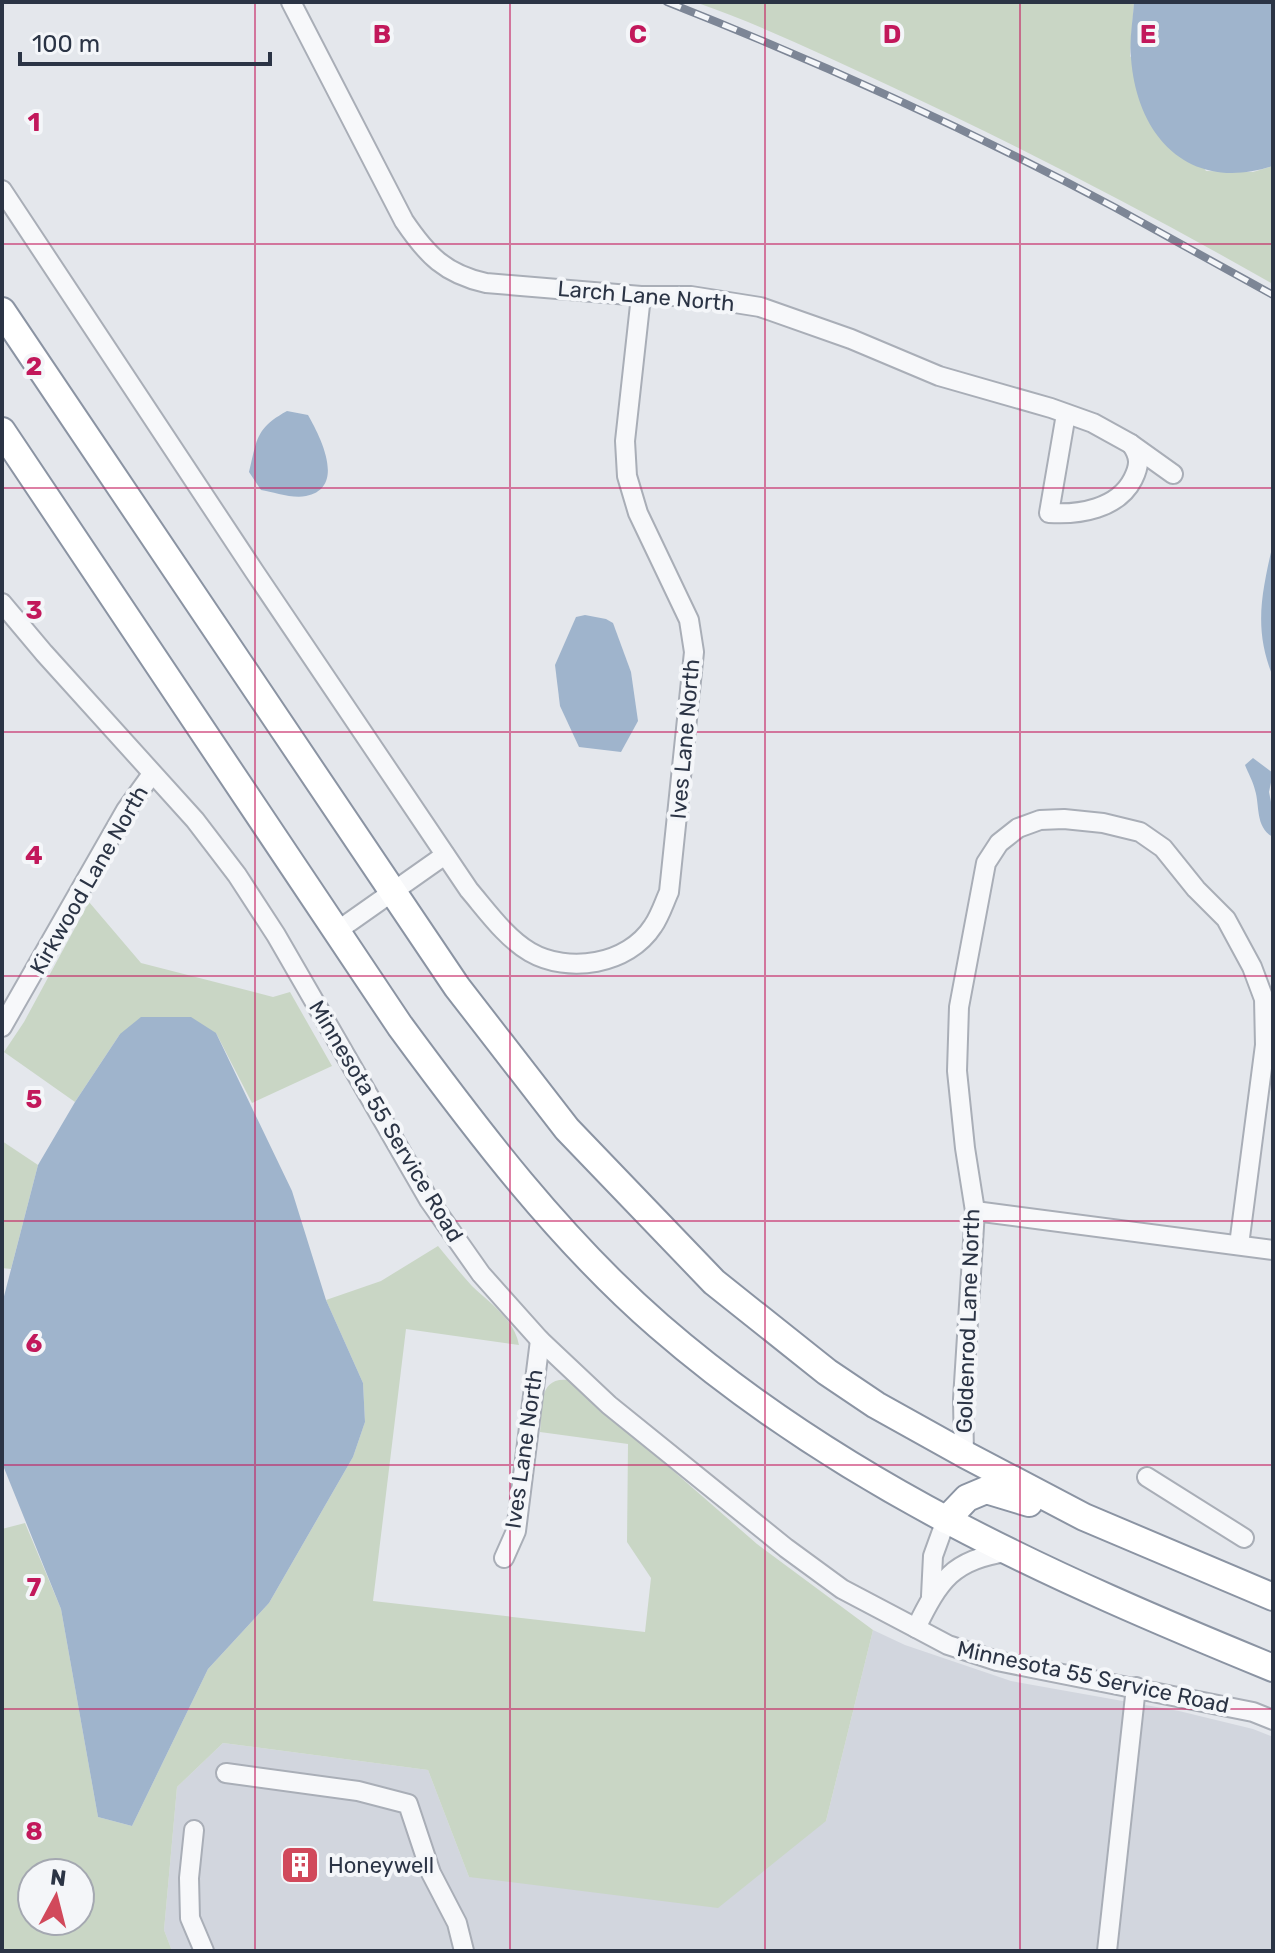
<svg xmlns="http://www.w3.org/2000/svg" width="1275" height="1953" font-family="Rubik,sans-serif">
<rect width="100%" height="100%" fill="#e4e7ec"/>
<path fill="#d2d6de" d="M873,1630L905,1645L1011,1681L1179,1711L1253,1729L1273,1737V1951H172L164,1930L177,1787L223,1743L428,1770L469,1877L826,1821Z"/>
<g fill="#c9d6c5" fill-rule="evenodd">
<path d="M695,2H1134L1130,56L1206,171L1253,172L1273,166V284C1148,213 1021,147 890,86C826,56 761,25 695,2Z"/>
<path d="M89,902L141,963L273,997L290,992L332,1066L252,1103L216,1033L120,1034L75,1102L4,1052L24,1022Z"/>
<path d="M2,1141L38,1165L11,1269L2,1268Z"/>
<path d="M438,1246C449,1259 460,1273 472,1286C491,1304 514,1319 519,1345L406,1329L373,1601L645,1632L651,1578L627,1542L628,1444L540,1432C543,1408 537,1376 569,1380L757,1544L873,1630L826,1821L718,1908L469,1877L428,1770L223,1743L177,1787L164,1930L172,1951H2V1529L25,1523L61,1609L98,1817L132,1826L208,1669L269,1603L353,1457L365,1422L363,1383L326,1300L381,1281ZM32,1873H80V1921H32Z"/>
</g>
<g fill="#9fb4cc">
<path d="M1134,2H1273V166C1191,193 1137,139 1131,58C1129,40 1133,20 1134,2Z"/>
<path d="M287,411L308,415C320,436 347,488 306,496C293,499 273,492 261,490L249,472C257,439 256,428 287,411Z"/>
<path d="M1273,543V677C1253,628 1262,593 1273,543Z"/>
<path d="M585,615L606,619L613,623L631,672L638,721L621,752L579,747L560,706L555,665L576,617Z"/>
<path d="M1253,758L1273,773L1269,792L1273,812V837C1255,827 1260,806 1255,790C1253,781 1248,773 1245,765Z"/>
<path d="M141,1017H191L216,1033L292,1191L326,1300L363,1383L365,1422L353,1457L269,1603L208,1669L132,1826L98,1817L61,1609L2,1463V1304L38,1165L75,1102L120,1034Z"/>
</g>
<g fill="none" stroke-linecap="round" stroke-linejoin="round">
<defs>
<g id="minor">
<path d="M291,2L404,221C427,255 445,274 486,283L641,296H691L760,307L851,339L939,376L1051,408L1093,423L1131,444L1173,474"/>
<path d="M2,190L254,571L469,890C487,911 506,938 530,952C568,974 628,965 653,926C660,916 664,903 669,892L694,652L689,620L638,513L627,476L625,441L641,296"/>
<path d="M1066,414L1049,513C1079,515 1118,509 1133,479C1140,465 1140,457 1131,444"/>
<path d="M2,603L44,653L195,820L237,875L276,935L429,1200L481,1274L540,1340L609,1405L786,1548L842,1589L916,1628C939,1581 953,1559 1007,1552"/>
<path d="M337,931L445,855"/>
<path d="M2,1027L126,810L152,774"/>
<path d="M975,1211L1273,1250"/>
<path d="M964,1454L963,1399L975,1211L965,1148L957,1071L959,1007L986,863L999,843L1018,828L1040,820L1064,819L1103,823L1140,832L1163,848L1196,889L1226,919L1252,967L1264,999L1265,1045L1239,1245"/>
<path d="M1147,1477L1244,1538"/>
<path d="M504,1558L516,1531L540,1340"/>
<path d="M931,1596L933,1556L946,1520"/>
<path d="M916,1628L948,1645L997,1661L1253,1712L1273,1720"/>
<path d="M226,1773L358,1791L408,1804L431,1873L457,1923L464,1951"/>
<path d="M194,1830L189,1878L190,1918L204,1951"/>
<path d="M1107,1951L1136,1687"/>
</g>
<g id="highway">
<path d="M2,311L457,987L567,1129L714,1282L827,1372L876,1405L964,1454L1084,1517L1273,1597"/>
<path d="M2,431L400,1026C478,1132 559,1239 659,1326C841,1484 1053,1578 1273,1668"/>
<path d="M946,1520L967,1498L986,1490L1029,1503"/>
</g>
</defs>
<use href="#minor" stroke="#a9aeb7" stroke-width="22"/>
<use href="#highway" stroke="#8b94a3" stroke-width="30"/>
<use href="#minor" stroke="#f7f8fa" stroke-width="18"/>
<use href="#highway" stroke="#fff" stroke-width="26"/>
<defs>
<path id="rail" d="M667,2C819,62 970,130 1114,207C1167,236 1220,266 1273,295"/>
</defs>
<use href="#rail" stroke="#7d8696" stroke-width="8"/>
<use href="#rail" stroke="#f4f6f9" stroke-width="5" stroke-dasharray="15" stroke-linecap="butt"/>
</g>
<path fill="none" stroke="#c2185b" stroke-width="2" stroke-opacity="0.55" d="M255,2V1951M510,2V1951M765,2V1951M1020,2V1951M2,244H1273M2,488H1273M2,732H1273M2,976H1273M2,1221H1273M2,1465H1273M2,1709H1273"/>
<defs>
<symbol id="building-square" viewBox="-11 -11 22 22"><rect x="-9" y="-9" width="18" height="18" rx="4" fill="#d1495b" stroke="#f4f6f9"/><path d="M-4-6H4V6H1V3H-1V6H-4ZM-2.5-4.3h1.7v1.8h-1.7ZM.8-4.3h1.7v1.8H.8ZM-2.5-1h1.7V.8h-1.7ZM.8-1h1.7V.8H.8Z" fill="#fff"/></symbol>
</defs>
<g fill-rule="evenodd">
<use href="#building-square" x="278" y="1843" width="44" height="44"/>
</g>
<g text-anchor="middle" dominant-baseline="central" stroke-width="8" stroke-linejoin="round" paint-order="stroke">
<g font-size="22" fill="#2b3445" stroke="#f4f6f9">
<text transform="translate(646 296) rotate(5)">Larch Lane North</text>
<text transform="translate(685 739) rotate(-85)">Ives Lane North</text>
<text transform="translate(89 880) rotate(-60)">Kirkwood Lane North</text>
<text transform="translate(386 1121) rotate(59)">Minnesota 55 Service Road</text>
<text transform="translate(968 1321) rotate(-88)">Goldenrod Lane North</text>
<text transform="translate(524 1449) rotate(-82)">Ives Lane North</text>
<text transform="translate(1093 1677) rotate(12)">Minnesota 55 Service Road</text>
</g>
<g font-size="22" fill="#2b3445" stroke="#f4f6f9" text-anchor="start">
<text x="328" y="1865">Honeywell</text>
</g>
</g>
<g font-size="26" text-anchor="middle" font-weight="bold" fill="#c2185b" stroke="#f4f6f9" stroke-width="8" stroke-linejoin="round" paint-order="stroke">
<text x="382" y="43">B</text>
<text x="638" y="43">C</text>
<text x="892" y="43">D</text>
<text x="1148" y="43">E</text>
<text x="34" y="131">1</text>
<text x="34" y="375">2</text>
<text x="34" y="619">3</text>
<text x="34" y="864">4</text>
<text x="34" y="1108">5</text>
<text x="34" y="1352">6</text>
<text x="34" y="1596">7</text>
<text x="34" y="1840">8</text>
</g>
<rect width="1275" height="1953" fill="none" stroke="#2b3445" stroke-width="8"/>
<g transform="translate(56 1897) rotate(7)"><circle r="38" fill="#f4f6f9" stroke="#a4a8b1" stroke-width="2"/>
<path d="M0-6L14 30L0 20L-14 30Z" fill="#d1495b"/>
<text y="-12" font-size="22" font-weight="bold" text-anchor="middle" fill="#2b3445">N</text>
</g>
<path d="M20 52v12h250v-12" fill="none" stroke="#2b3445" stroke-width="4"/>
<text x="32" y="52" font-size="24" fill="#2b3445" stroke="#f4f6f9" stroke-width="6" paint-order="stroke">100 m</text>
</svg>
